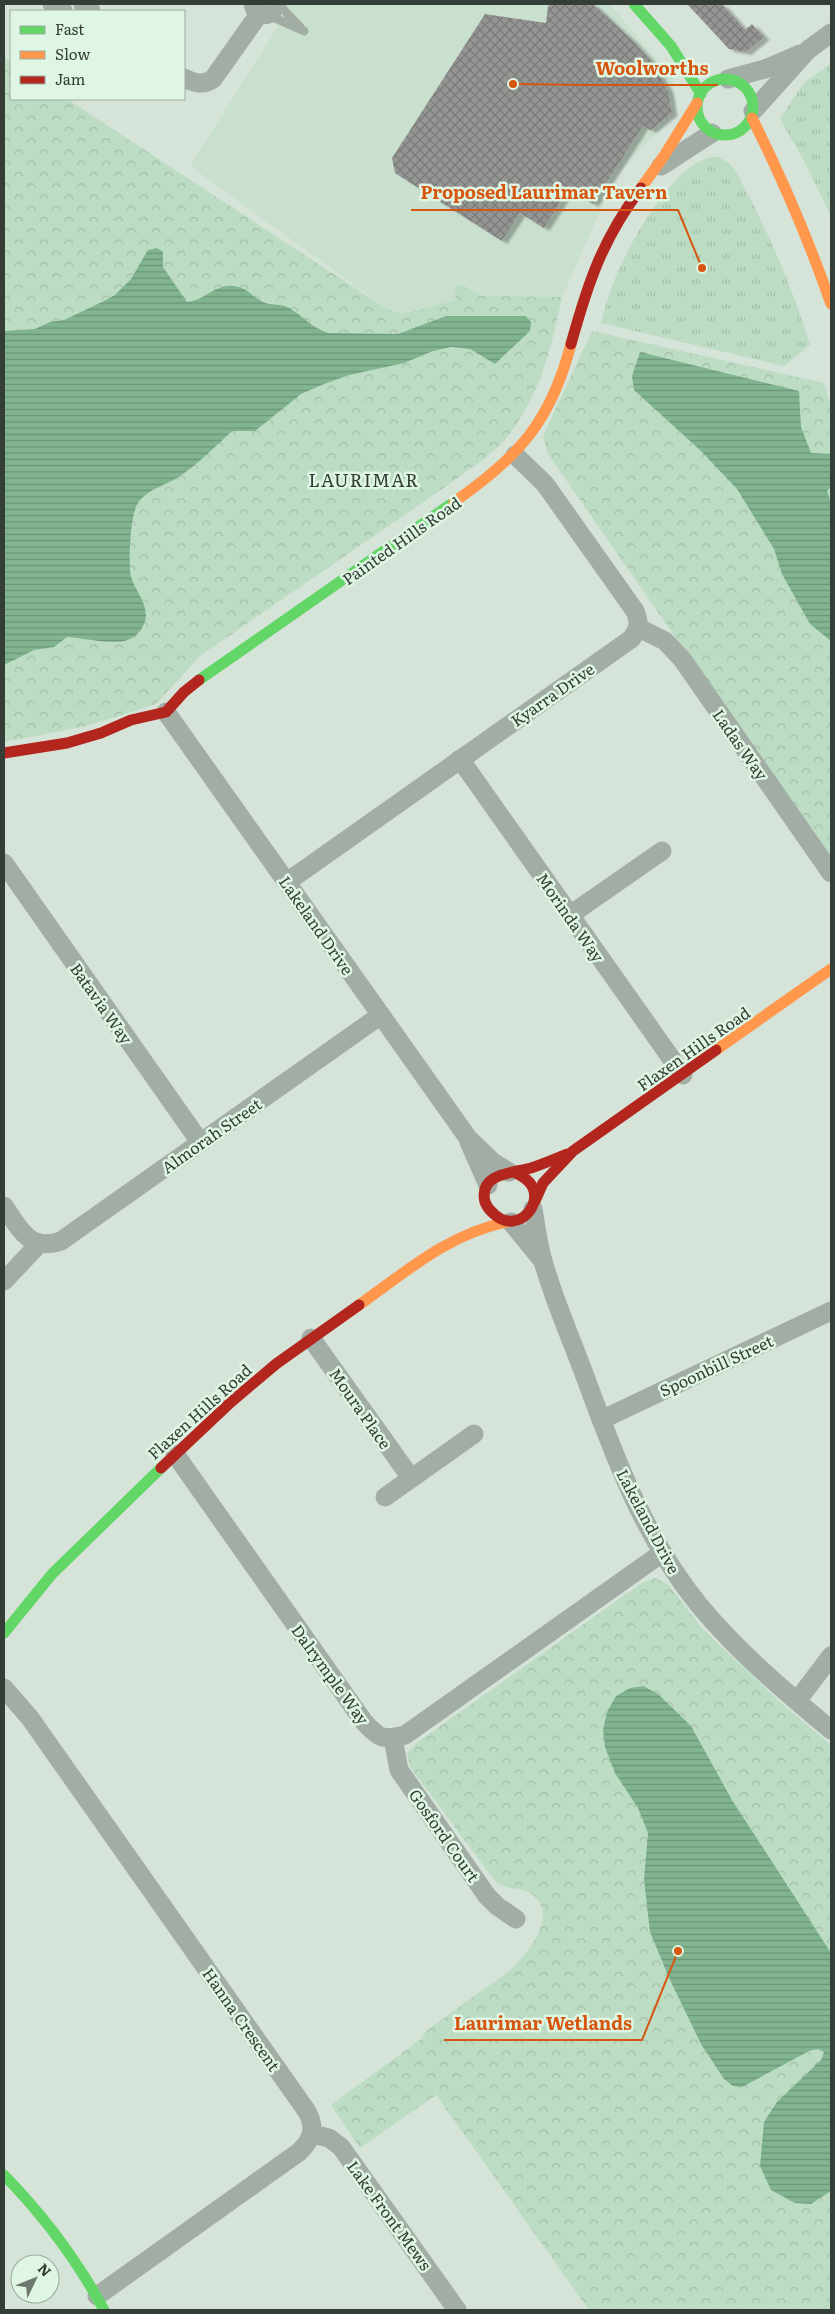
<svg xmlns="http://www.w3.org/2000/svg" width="835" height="2314" font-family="Literata,serif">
<defs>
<pattern id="grass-tufts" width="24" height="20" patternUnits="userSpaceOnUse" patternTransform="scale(1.25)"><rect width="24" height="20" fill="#bddcc4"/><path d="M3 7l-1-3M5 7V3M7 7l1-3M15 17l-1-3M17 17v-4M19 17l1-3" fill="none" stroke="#a3bea9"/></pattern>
<pattern id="park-crowns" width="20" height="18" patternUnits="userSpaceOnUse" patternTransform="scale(1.25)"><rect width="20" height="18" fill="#bddcc4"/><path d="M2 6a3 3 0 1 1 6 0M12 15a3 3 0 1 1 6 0" fill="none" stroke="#a3bea9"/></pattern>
<pattern id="water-rules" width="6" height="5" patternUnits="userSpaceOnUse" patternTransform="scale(1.25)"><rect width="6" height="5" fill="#81b58f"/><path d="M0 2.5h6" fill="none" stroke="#6a9476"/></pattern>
<pattern id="building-cross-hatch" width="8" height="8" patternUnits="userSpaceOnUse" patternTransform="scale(1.25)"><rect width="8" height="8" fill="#959694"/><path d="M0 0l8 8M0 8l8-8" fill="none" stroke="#7a7c7a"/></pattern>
<filter id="shadow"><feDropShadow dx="5.5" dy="3" stdDeviation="1" flood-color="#0004"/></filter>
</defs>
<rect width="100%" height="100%" fill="#d6e3d9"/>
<path fill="#cae0cf" d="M282,4H610L673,79L675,110L673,116L616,175L562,297L481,296L459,284L454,286L457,300L402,314L387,309L190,166L288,10Z"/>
<g fill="url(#grass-tufts)">
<path d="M831,63V216L804,161L780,119L803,84Z"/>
<path d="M719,157L730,164L738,175C767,230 792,285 810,345L784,366L601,323C605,308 609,293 615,279C628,246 678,153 719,157Z"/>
</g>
<g fill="url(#park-crowns)">
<path d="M4,57L11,62V99H67L387,309L402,314L456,300L454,286L459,284L481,296L562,297C551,350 538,404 500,445C485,460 465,472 448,485L200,656L156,704L87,726L4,742Z"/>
<path d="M592,331L824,383L831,406V861L548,454L543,436Z"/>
<path d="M654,1578L668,1584L701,1627L781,1703L831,1745V2310H589L436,2095L360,2148L331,2105L421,2039L425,2032C444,2018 464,2003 484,1989C493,1983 503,1977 511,1969C527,1954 554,1921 538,1900C526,1884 508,1893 495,1881L410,1767L407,1753L415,1744L643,1582Z"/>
</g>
<g fill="url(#water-rules)">
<path d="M157,248L163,252V267L187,302C204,301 215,284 233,286C247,287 252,297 263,302C271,306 282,303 289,308C303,316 312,328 328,333L398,334L446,316H526L531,322L530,331L495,364L470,349L451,347L433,351L404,363L349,375L324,384L301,394L255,431H232C215,447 199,463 180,476C167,485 147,489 138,503C130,515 129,557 130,571C132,591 155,607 142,628C138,635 132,639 124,641C106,644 85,638 67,637L54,647L34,650L4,665V331L35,329L50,322L64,320L104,301L115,295L131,279L148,250Z"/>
<path d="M640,352L799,391L801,427L811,453L831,454V487L827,491L831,503V641L810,624L782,574L774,549L737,489L701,451L634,390L632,376Z"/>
<path d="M643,1686L658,1694L691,1726L732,1800L831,1953V2191L811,2204L795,2203L771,2190L760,2166L764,2122L777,2102L821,2060L824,2052L818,2049L809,2051L742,2087L733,2086L724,2079L701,2044L670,1980L650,1932L644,1879L648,1833L638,1808L615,1773L605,1747L603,1730L607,1712L616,1696L630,1688Z"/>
</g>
<g fill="url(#building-cross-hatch)" filter="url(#shadow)">
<path d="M551,4H593L633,41L651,61L668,90L672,113L651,130L643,126L593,204L569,189L544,228L520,213L502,241L395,173L392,158L485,14L546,23L548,6Z"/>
<path d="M687,4H722L745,30L752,24L764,37L746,52L729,49Z"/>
</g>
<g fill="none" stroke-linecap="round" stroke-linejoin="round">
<g stroke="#a2ada5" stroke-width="9">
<path d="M278,4L300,27"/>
<path d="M268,15L304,31"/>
</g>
<g stroke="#a2ada5" stroke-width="19">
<path d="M52,4L63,11"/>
<path d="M83,4L91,11"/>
<path d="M253,4C255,14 262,17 271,13L277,4"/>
<path d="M184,78C194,83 203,86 213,79L259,14"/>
<path d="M728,79L765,69L800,54"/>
<path d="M753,111L808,50L831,33"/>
<path d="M661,166L712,133"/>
<path d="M639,628L665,641L682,659L831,873"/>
<path d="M166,712L468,1138L494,1163L509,1172"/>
<path d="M460,759L683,1075"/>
<path d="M4,863L200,1142"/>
<path d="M287,882L631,639C639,629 640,623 635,611L545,484L515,455"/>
<path d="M570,915L662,851"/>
<path d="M469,1142L488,1185"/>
<path d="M4,1206C20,1229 29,1252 61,1241L381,1015"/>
<path d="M533,1209C536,1226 538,1244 543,1261C554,1301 572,1340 586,1379C615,1458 645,1539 699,1605C738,1652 784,1691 831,1730"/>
<path d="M511,1222L542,1260"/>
<path d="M4,1281L38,1245"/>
<path d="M311,1338L411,1478"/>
<path d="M601,1420L831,1311"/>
<path d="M175,1454L364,1722C379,1738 383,1741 405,1735L662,1553"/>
<path d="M385,1497L474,1434"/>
<path d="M4,1688L30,1718L306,2110C316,2126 313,2139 299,2152L97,2296"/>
<path d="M797,1701L831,1656"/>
<path d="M393,1738L399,1770L487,1896L497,1906L516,1919"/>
<path d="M312,2134L329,2138L341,2147L457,2310"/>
</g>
<g stroke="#63d668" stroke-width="11">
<path d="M634,4L671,46L701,94"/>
<circle cx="725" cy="107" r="28"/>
<path d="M199,680L454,502"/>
<path d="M4,1633L52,1574L161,1468"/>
<path d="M4,2175C44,2216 77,2260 104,2310"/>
</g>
<g stroke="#ff974d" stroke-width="11">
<path d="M752,118C782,178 809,241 831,304"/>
<path d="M641,188L664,156L697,103"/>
<path d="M454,502C519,457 551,421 571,344"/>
<path d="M716,1050L831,969"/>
<path d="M359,1305C407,1271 447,1235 506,1222"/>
</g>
<g stroke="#b3261e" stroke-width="11">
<path d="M571,344C588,283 602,240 641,188"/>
<path d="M4,753L67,743L101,733L131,720L166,712L184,692L199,680"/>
<path d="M514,1172C518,1174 524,1177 527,1180C549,1199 519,1237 494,1214C490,1211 487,1207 485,1202C478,1173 513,1173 531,1168C543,1164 555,1159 567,1154"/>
<path d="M535,1201L543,1183L573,1151L716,1050"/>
<path d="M161,1468L231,1402L276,1364L359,1305"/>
</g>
</g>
<g text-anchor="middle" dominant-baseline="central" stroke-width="5" stroke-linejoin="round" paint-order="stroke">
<g font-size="16" fill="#343d36" stroke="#def6e3">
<text transform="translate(401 540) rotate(-35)">Painted Hills Road</text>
<text transform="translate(552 694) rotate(-35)">Kyarra Drive</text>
<text transform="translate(741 744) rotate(55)">Ladas Way</text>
<text transform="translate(571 917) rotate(55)">Morinda Way</text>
<text transform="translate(317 925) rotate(55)">Lakeland Drive</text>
<text transform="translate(102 1003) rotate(55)">Batavia Way</text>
<text transform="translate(693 1048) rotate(-35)">Flaxen Hills Road</text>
<text transform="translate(211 1135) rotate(-35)">Almorah Street</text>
<text transform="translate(716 1365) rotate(-25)">Spoonbill Street</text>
<text transform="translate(361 1408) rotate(55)">Moura Place</text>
<text transform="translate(199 1411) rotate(-42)">Flaxen Hills Road</text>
<text transform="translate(649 1521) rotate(62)">Lakeland Drive</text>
<text transform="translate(331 1674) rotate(54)">Dalrymple Way</text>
<text transform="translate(445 1835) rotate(55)">Gosford Court</text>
<text transform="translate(242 2019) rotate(55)">Hanna Crescent</text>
<text transform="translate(390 2215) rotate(54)">Lake Front Mews</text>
</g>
<g font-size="18" letter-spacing="1" fill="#343d36" stroke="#def6e3">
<text x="364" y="479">LAURIMAR</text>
</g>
</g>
<path fill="none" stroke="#d65610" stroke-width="2" d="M513 84L585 85H718M702 268L678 210H411M678 1951L642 2040H444"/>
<g fill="#d65610" stroke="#def6e3" stroke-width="2">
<circle cx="513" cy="84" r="5"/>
<circle cx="702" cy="268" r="5"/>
<circle cx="678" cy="1951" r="5"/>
</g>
<g font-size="18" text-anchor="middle" font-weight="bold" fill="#d65610" stroke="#def6e3" stroke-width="5" stroke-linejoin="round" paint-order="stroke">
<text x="652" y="75">Woolworths</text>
<text x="544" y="199">Proposed Laurimar Tavern</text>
<text x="543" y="2030">Laurimar Wetlands</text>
</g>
<rect width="835" height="2314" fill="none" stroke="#343d36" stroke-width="10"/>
<rect x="10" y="10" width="175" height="90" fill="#def6e3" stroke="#9aac9e"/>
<rect x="20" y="26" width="25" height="8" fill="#63d668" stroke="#9aac9e"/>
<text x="55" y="35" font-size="15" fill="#343d36">Fast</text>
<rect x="20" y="51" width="25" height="8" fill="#ff974d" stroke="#9aac9e"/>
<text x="55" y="60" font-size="15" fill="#343d36">Slow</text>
<rect x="20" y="76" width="25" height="8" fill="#b3261e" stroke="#9aac9e"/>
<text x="55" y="85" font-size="15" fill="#343d36">Jam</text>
<g transform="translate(35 2279) rotate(47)"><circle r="24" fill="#def6e3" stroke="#9aac9e"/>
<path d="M0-4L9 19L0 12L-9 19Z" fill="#6d776f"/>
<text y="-8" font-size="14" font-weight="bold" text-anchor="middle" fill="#343d36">N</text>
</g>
</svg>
